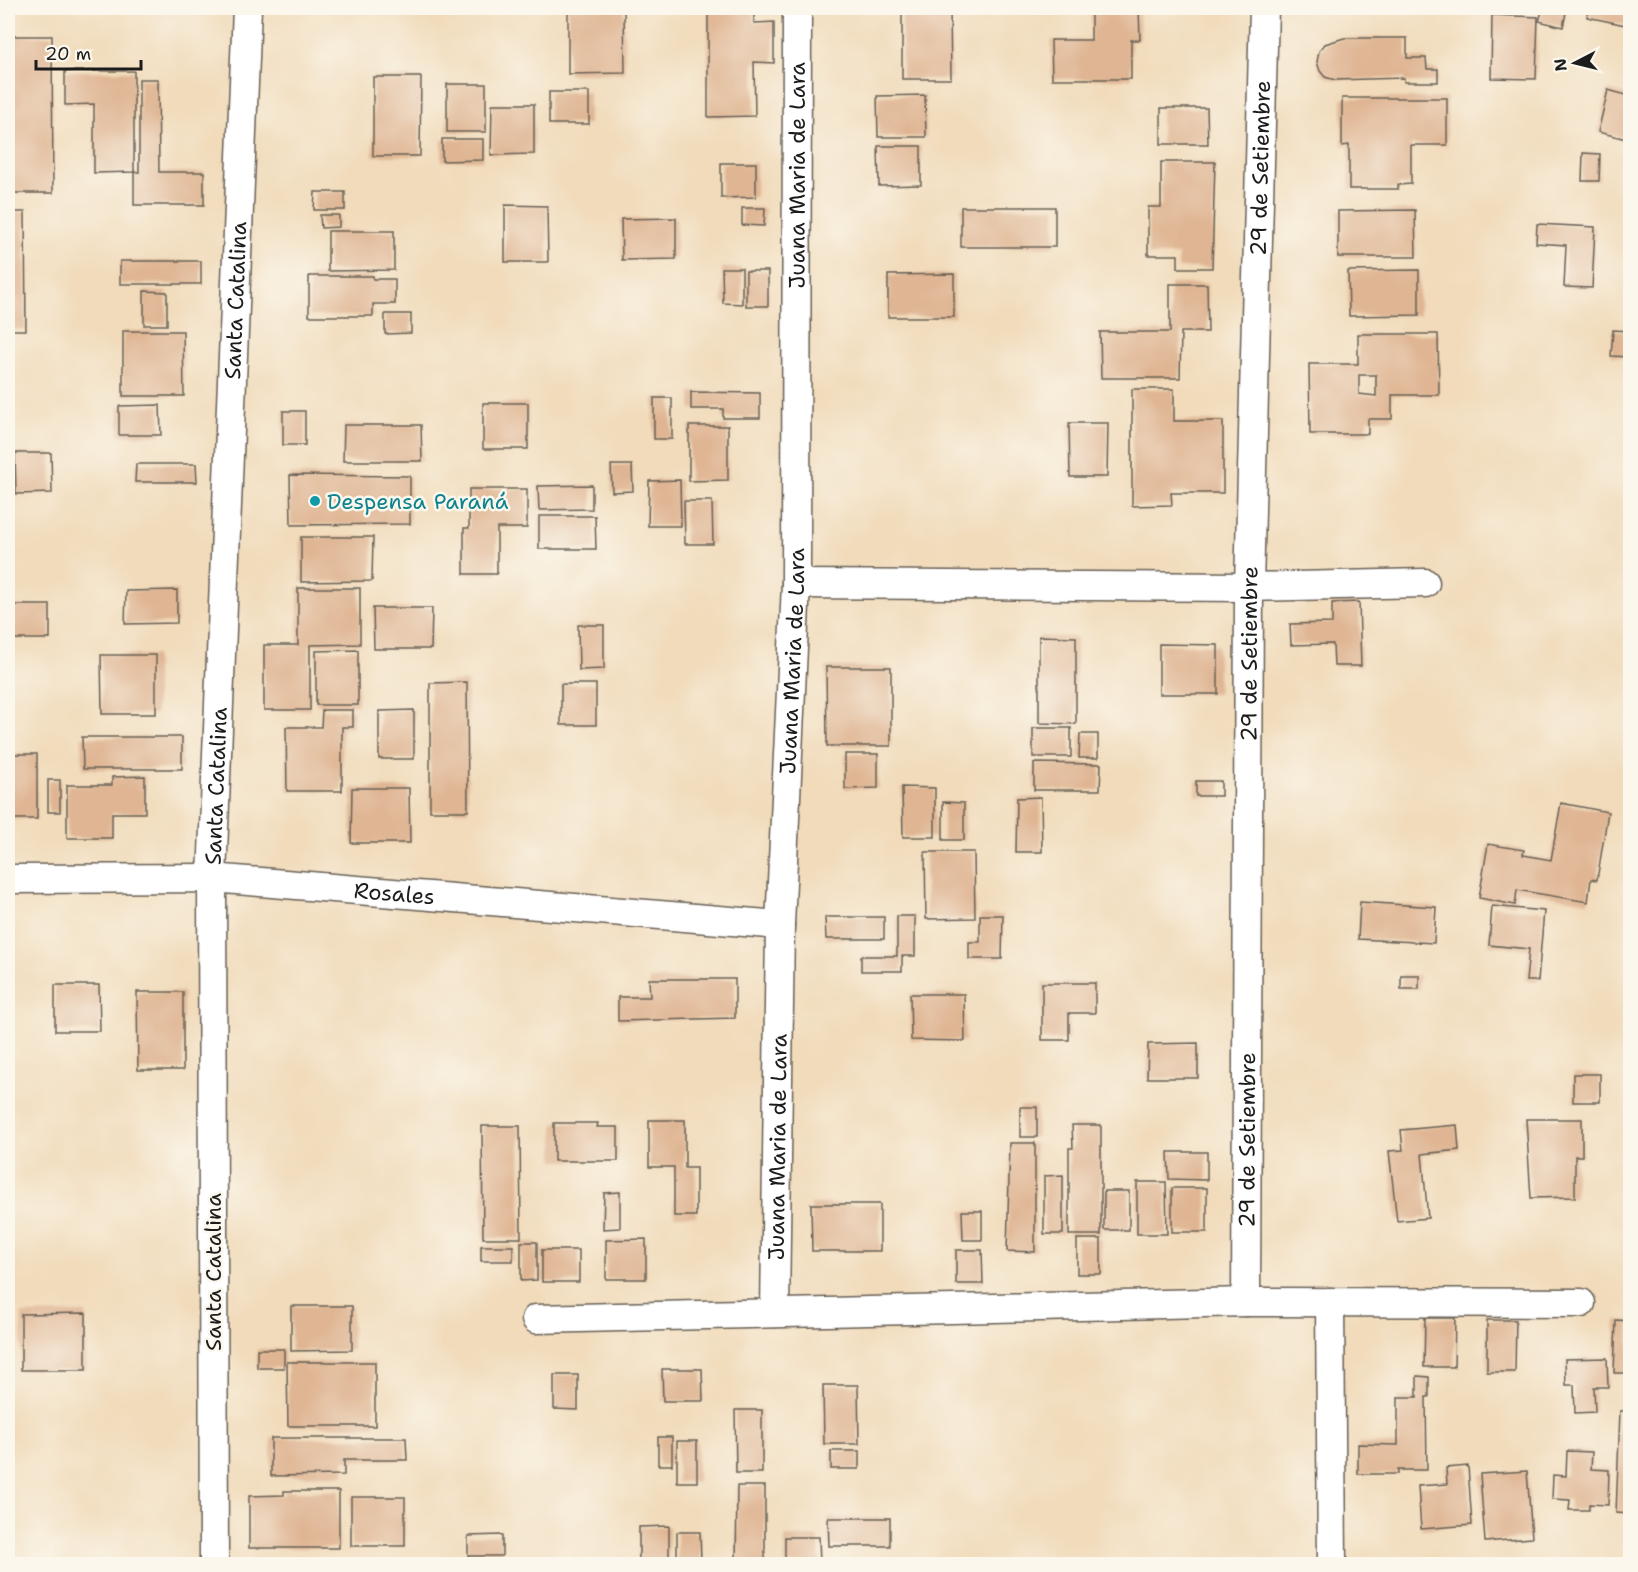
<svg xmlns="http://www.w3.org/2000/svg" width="1638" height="1572" font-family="'Shantell Sans',sans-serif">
<rect width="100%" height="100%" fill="#fbf7ec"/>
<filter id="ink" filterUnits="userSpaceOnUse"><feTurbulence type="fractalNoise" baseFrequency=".0167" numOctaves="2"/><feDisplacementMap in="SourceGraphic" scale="12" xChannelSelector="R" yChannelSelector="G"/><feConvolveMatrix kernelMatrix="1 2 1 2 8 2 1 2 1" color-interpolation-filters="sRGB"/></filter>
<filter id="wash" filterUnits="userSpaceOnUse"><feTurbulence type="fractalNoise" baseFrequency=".008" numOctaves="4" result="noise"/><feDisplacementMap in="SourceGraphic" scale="24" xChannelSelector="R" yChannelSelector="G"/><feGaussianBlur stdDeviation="1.35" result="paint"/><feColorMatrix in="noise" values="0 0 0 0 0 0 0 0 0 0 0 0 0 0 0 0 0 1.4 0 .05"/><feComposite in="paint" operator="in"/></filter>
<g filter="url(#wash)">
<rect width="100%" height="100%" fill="#f1dbbb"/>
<g id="blocks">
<g fill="#dfb593" fill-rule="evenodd">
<path d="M568,8H624L625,73L568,74Z"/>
<path d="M708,8H754V23L774,22V63L754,62L755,116L708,117Z"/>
<path d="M902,8H950L951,79H902Z"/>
<path d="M1091,8H1139L1140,40H1131V79H1052L1051,40H1091Z"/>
<path d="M1543,8H1567L1563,27L1539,21Z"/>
<path d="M1588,8H1630V26L1587,17Z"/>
<path d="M1492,15L1538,17L1536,79L1491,78Z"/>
<path d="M8,36H52L53,193H8Z"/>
<path d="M1344,38H1407V58H1426L1427,69H1438V82H1404V78L1335,80L1325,77L1320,71L1317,62L1319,51L1325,44Z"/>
<path d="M65,71H134V172L94,173V104L65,105Z"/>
<path d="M373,77H421L420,156H373Z"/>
<path d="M139,79H158L159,172H204V205H134V172H139Z"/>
<rect x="447" y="84" width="39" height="48"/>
<path d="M1608,90L1630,96V140L1598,132Z"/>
<rect x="549" y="92" width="40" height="32"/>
<path d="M925,95L926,137H878L877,96Z"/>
<path d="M1342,98H1447V145H1411V184L1398,185V189H1349V145L1342,146Z"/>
<path d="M492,104H534V154L491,155Z"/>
<path d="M1161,108H1207L1208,144H1161Z"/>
<path d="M442,139H483V160L442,161Z"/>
<path d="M878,146H921V185L879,186Z"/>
<path d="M1583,153L1600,154L1599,181H1582Z"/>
<path d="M1161,162H1215L1212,268H1178V255H1148V207H1161Z"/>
<path d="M721,163H756V197L721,198Z"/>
<path d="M315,192H345V210H314Z"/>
<path d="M505,205L547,206L548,262H505Z"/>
<rect x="961" y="207" width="94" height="40"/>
<path d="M742,208H765L764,226L742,225Z"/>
<path d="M1415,210L1416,257H1338V211Z"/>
<path d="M8,212H25L26,330H8Z"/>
<path d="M320,215H339V227L321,228Z"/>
<path d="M676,218V259L622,260L621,219Z"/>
<path d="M1537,224L1595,227L1592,288L1564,287L1566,245L1536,243Z"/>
<path d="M328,231H394V270L328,271Z"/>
<rect x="120" y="261" width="81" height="23"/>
<path d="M722,268H742V304L723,303Z"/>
<path d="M1419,270V315L1349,316L1348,271Z"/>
<rect x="746" y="271" width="22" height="35"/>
<path d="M954,274V317H888V275Z"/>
<path d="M309,276H373V279H395V304H373V316H309Z"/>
<path d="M1170,284H1207L1208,332H1181L1180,378H1101L1100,332H1170Z"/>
<path d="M144,291L167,292V325H144Z"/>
<path d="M385,314H411V333L385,334Z"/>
<path d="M1613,330L1630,331V357L1611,356Z"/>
<path d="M123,331H183L184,396H123Z"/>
<path d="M1358,334H1438L1439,395H1392V419H1368V434H1310L1309,364H1358ZM1359,375H1376V396L1359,394Z"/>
<path d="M1132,389H1174V421H1223V493H1171L1172,505L1132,506Z"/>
<path d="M691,392L760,393V418H723V409H691Z"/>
<rect x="654" y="398" width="18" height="41"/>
<rect x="483" y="403" width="45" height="46"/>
<path d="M160,405L161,435H119V406Z"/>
<rect x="283" y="411" width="22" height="34"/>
<path d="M1069,423H1108L1107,477H1070Z"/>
<path d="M344,425H421L422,461H343Z"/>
<path d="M689,426H728V480L689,481Z"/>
<path d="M15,453H51L52,493L16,494Z"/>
<path d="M136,464H196L197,482H135Z"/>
<path d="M611,465H632L633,491L612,492Z"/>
<path d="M290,475L410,476V524L291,525Z"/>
<path d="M680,480L681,526H648L649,481Z"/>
<path d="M592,485V509L539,510L538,486Z"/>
<path d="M469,489H527V528H497V574H464V528H469Z"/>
<path d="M684,501H712L713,544H685Z"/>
<path d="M539,516H595L596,549H539Z"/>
<path d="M301,537H373L372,581L301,582Z"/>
<path d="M298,588H360V644L310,645V710H264V645H298Z"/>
<path d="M177,590V623L125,624L126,591Z"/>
<path d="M1359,602L1361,666H1334L1333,644L1291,645L1290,624L1332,623V603Z"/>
<path d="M13,605H50V639H14Z"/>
<path d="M373,608H432L431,649H374Z"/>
<path d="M578,625H604V669L579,670Z"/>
<path d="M1039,636L1076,637V724L1039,723Z"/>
<path d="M1159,644L1218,645V694H1159Z"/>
<path d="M358,650V705H316V651Z"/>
<path d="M101,655H156V714H102Z"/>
<path d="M826,667H891V746H827Z"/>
<path d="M467,682L468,811H430V683Z"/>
<rect x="561" y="684" width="35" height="41"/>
<path d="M322,710H353V727H342V791H287L286,727H321Z"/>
<path d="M414,710V759H379V711Z"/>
<rect x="1033" y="728" width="38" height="29"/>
<path d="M1080,734H1098V758H1079Z"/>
<path d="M82,737H182V769H83Z"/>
<rect x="8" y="754" width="29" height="65"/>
<path d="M845,754H878V788L845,789Z"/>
<path d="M1034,763L1101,764L1100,790H1034Z"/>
<path d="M145,776V813H112V838H67V785H112V777Z"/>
<rect x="48" y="780" width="12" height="32"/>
<rect x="1196" y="781" width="25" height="15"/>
<path d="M902,787L935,788V837H903Z"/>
<path d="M352,788H409L410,843H351Z"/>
<path d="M1041,797L1042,852H1016L1017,798Z"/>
<path d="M943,802L964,803V840H943Z"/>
<path d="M1561,803L1608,812L1597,880L1591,879L1588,902L1517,890L1515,905L1479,898L1488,844L1524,850L1523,855L1551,860Z"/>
<path d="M925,852H974L975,918L926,919Z"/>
<path d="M1360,902L1436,907L1434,943L1358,939Z"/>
<path d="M1492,906L1544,911L1538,981H1526L1529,949L1489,945Z"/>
<path d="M980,915H1003L1002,959H969V942H980Z"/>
<path d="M897,916H915V956H902V971H861V956H897Z"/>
<path d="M825,917H884V939H826Z"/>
<rect x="1401" y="975" width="18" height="14"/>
<path d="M649,979H735V1018L618,1021V997H650Z"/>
<path d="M1042,983H1095V1013H1069V1040H1042Z"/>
<path d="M55,985H99L100,1031H55Z"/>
<path d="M137,992H183V1070H138Z"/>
<path d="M910,994H964L965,1041L911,1040Z"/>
<path d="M1198,1043V1078H1147L1148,1044Z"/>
<rect x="1573" y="1074" width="27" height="28"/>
<rect x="1020" y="1107" width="17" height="30"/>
<path d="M1526,1119H1582V1156H1575V1197L1531,1198Z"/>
<path d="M649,1120H685V1168H696V1216H674V1167H649Z"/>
<path d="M554,1123H598L597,1127H618V1161H554Z"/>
<path d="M1072,1125H1101V1235H1069V1148H1073Z"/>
<path d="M1457,1125L1459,1150L1422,1154L1428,1218L1397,1221L1389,1151L1403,1150L1401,1130Z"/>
<path d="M482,1126H520L521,1238H483Z"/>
<path d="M1010,1143H1035V1252L1007,1251Z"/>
<path d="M1168,1152H1207V1180L1169,1179Z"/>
<path d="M1063,1175V1234H1044V1176Z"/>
<path d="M1137,1182H1166L1167,1234H1137Z"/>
<rect x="1172" y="1188" width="35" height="44"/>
<rect x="1104" y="1191" width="25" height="39"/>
<path d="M620,1192V1228L603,1229L604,1193Z"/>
<path d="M811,1204H880V1251H812Z"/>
<path d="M962,1211H982V1240H963Z"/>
<path d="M646,1239V1279H606V1240Z"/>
<rect x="1077" y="1239" width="24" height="35"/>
<path d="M521,1242H537V1280L521,1281Z"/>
<rect x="481" y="1246" width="32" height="15"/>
<rect x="542" y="1250" width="37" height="32"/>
<path d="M956,1250H982L983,1284H956Z"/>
<path d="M291,1306H352V1350L291,1351Z"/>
<path d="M86,1313V1370H21V1314Z"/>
<path d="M1425,1318H1455L1454,1367H1424Z"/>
<path d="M1487,1320H1516L1515,1372H1487Z"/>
<path d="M1616,1320L1630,1321L1629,1373H1614Z"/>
<rect x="257" y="1349" width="27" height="19"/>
<path d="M1607,1358L1608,1387H1594L1595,1412L1575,1413L1574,1385H1566L1565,1359Z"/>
<path d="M287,1362H375V1426H288Z"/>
<path d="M662,1369H702L703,1401H663Z"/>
<path d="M554,1375H578V1410L554,1409Z"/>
<path d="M1417,1376L1429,1377V1397H1426L1427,1470H1398V1474H1358V1444L1398,1445V1397H1417Z"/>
<path d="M823,1385H858L859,1444H824Z"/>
<path d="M735,1410H762V1473H736Z"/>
<path d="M1620,1411H1630V1514L1616,1513Z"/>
<rect x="658" y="1437" width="14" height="28"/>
<path d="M271,1438H406L407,1460H344V1475L271,1476Z"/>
<rect x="677" y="1441" width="20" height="41"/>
<rect x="831" y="1451" width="28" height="18"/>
<path d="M1567,1451L1592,1452L1591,1469L1609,1470L1608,1505L1589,1504V1510H1569L1570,1500L1552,1499L1553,1475L1566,1476Z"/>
<path d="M1468,1466L1472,1525L1421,1529L1418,1486L1447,1484L1446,1468Z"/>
<path d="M1527,1471L1532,1538L1485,1542L1480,1474Z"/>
<path d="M737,1486H765V1564H736Z"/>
<path d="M284,1491H339V1548H249V1496L284,1495Z"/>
<rect x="351" y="1497" width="54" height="49"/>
<path d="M828,1518H890V1546H829Z"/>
<path d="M669,1526V1562H639V1527Z"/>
<path d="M677,1532H700L701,1560H724L723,1564H677Z"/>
<path d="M502,1535V1556H468V1536Z"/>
<path d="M785,1537H819L820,1564H785Z"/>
<rect x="449" y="1560" width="55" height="4"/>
</g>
</g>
</g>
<g filter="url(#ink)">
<use href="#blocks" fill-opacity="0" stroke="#675f54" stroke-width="1.5"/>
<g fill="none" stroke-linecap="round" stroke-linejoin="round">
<defs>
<g id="street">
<path d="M796,584L1249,587L1425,583"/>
<path id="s1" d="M8,879L212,878L780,925"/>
<path id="s2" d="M1246,1302L1249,587L1264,8"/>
<path d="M1330,1302L1332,1564"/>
<path id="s3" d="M775,1313L780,925L796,584L797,8"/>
<path d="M536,1319L1246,1302L1581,1303"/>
<path id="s4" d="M214,1564L212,878L247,8"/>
</g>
</defs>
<use href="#street" stroke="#675f54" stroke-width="31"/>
<use href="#street" stroke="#fff" stroke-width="28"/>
</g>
</g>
<circle fill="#0f9aa8" stroke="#fbf7ec" stroke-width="2" cx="315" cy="501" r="6"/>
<g text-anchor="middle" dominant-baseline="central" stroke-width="5" stroke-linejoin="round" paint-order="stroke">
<g font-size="22" fill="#1c1c1c" stroke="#fbf7ec">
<text stroke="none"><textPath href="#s2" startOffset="1134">29 de Setiembre</textPath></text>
<text stroke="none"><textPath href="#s3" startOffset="1138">Juana Maria de Lara</textPath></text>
<text stroke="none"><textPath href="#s4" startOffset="1264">Santa Catalina</textPath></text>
<text stroke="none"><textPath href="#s2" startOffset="648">29 de Setiembre</textPath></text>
<text stroke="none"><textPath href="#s3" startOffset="652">Juana Maria de Lara</textPath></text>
<text stroke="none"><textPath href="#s4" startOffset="778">Santa Catalina</textPath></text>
<text stroke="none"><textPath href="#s1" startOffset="387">Rosales</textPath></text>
<text stroke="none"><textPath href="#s2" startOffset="162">29 de Setiembre</textPath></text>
<text stroke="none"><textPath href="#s3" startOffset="166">Juana Maria de Lara</textPath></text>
<text transform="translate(213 1272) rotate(-90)">Santa Catalina</text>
</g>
<g font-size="22" fill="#0d838f" stroke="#fbf7ec" text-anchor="start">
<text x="327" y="501">Despensa Paraná</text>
</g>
</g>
<rect width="1638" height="1572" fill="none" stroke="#fbf7ec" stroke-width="30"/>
<g transform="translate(1575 63) rotate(263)" stroke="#fbf7ec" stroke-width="4.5" paint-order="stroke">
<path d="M0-4.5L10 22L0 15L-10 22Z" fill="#1c1c1c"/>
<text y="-9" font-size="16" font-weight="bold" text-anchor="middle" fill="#1c1c1c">N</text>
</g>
<path d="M36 60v9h105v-9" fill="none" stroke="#1c1c1c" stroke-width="3"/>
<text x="45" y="60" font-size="18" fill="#1c1c1c" stroke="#fbf7ec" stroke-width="4.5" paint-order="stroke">20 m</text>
</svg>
